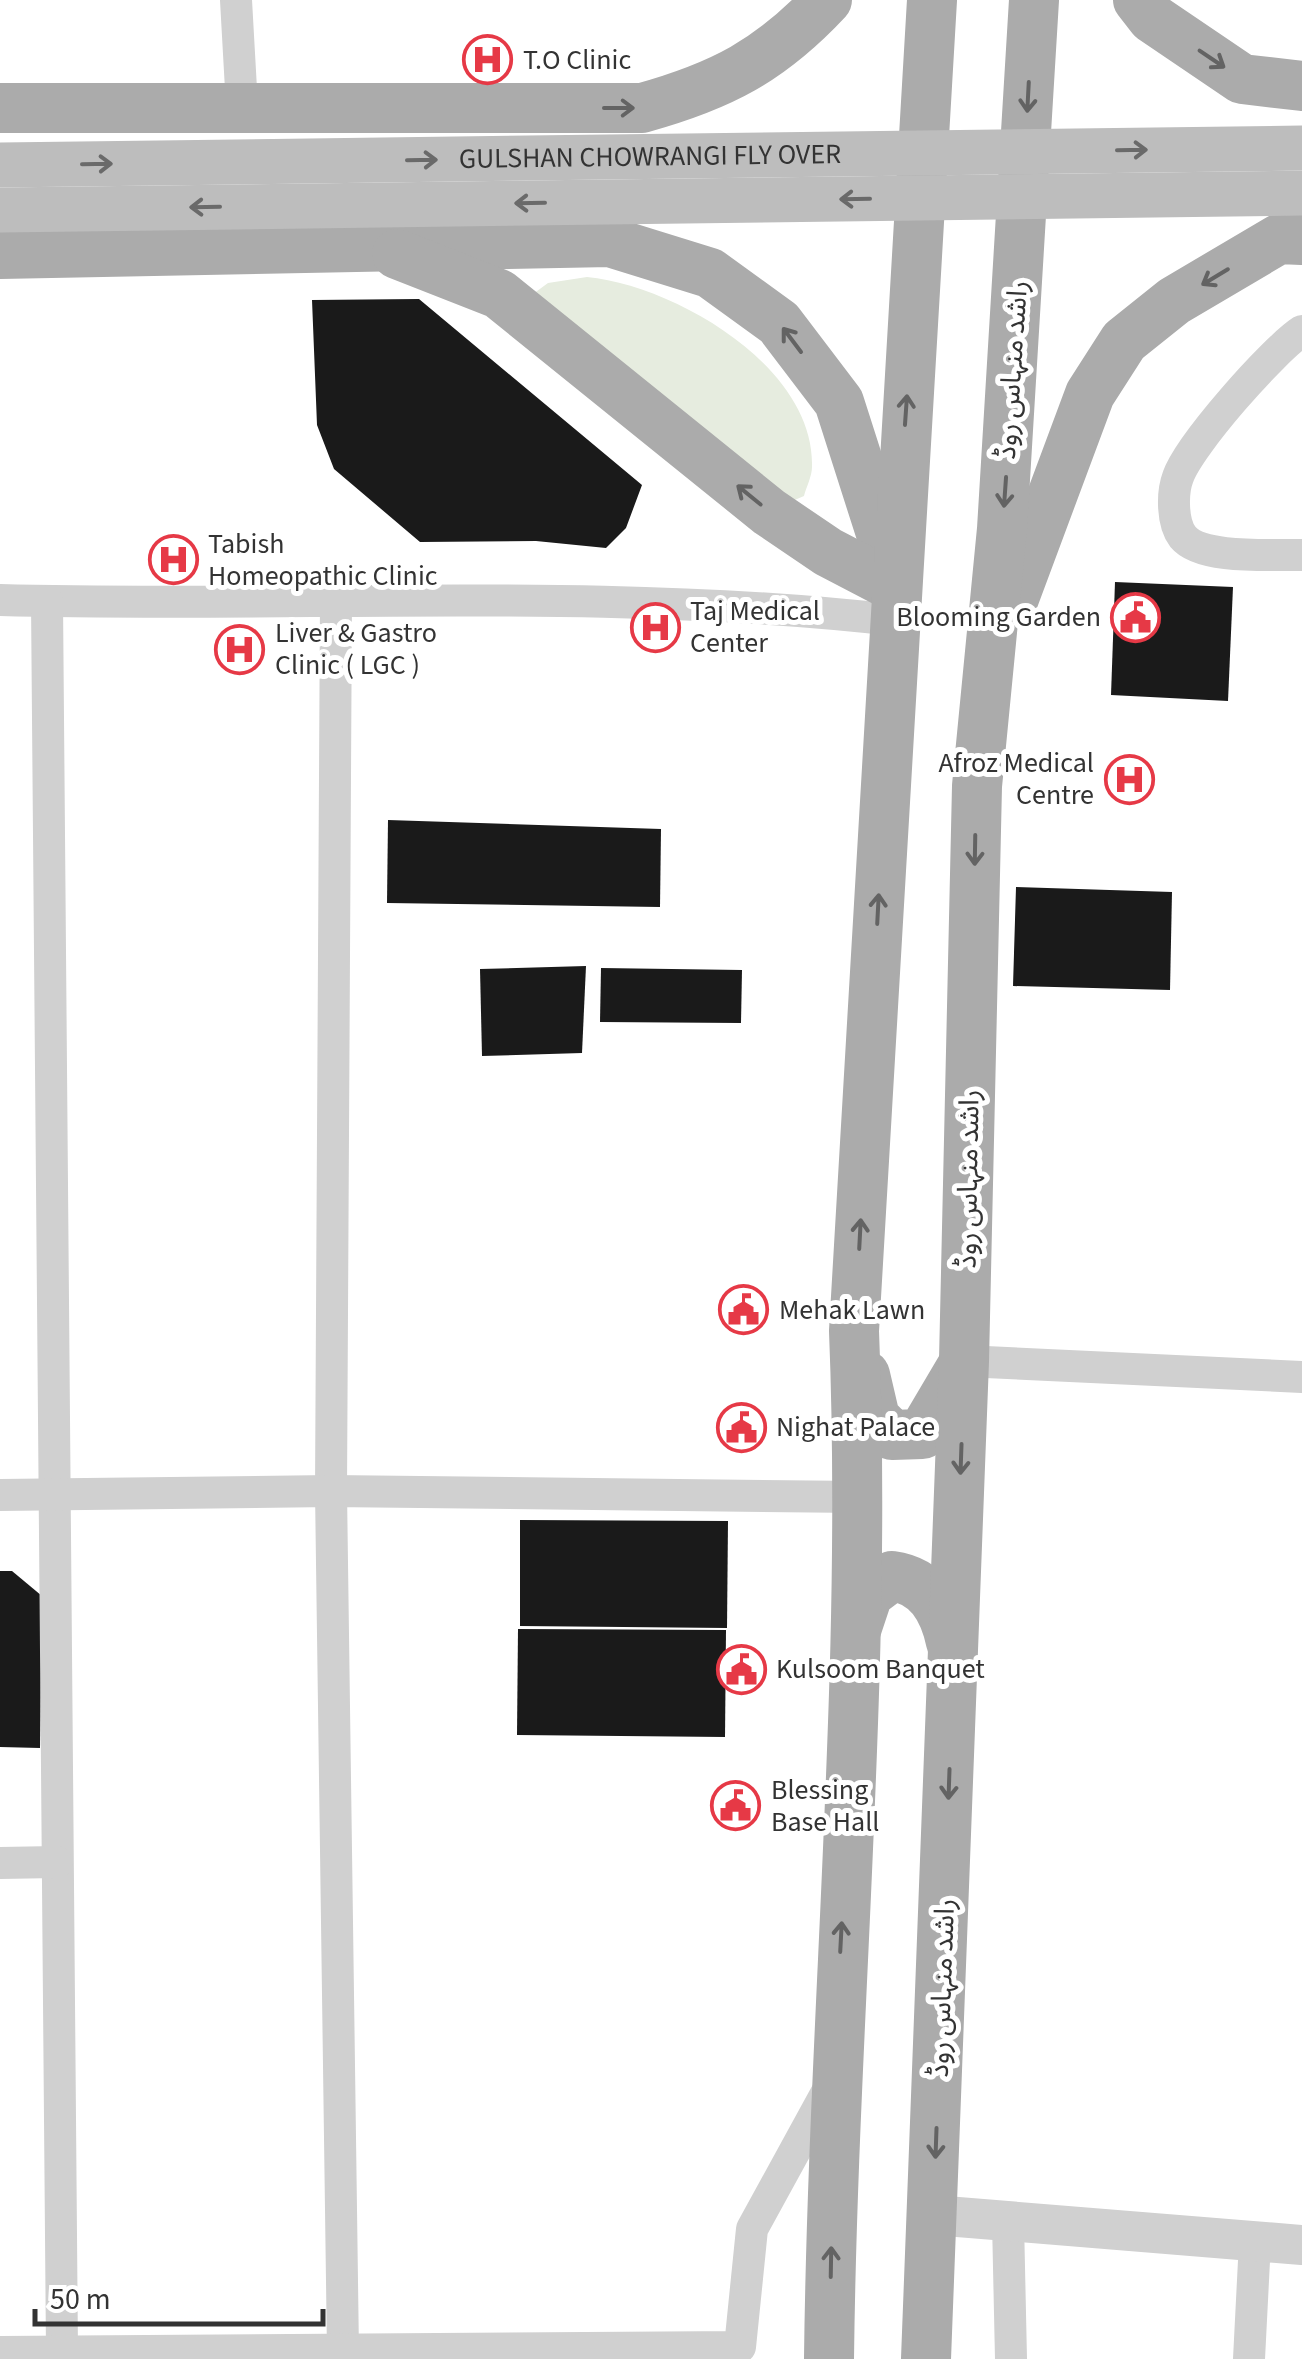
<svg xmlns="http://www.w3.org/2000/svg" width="1302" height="2359" font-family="'Source Sans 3','Noto Sans Arabic',sans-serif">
<rect width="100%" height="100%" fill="#fff"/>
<path fill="#e6ecdf" d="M587,277C673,285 815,366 812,467C812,476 806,488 804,496L783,505L533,294L548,283Z"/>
<g fill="#1a1a1a">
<path d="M419,299L642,485L626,528L606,548L536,541L420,542L334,469L317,425L312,300Z"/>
<path d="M1115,582L1233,587L1228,701L1111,695Z"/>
<path d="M388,820L661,829L660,907L387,903Z"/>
<path d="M1016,887L1172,892L1170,990L1013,986Z"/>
<path d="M586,966L582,1053L482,1056L480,969Z"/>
<path d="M601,968L742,970L741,1023L600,1022Z"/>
<path d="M520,1520L728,1521L727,1628L520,1626Z"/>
<path d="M0,1571H12L42,1596L40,1748L0,1747Z"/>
<path d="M518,1629L726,1630L725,1737L517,1735Z"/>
</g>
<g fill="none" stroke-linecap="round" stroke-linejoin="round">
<g stroke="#d0d0d0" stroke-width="32">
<path d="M236,0L242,107"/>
<path d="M1302,331C1273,350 1189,445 1178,477C1172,493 1172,523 1183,537C1202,560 1273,554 1302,555"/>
<path d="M336,598L331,1491L343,2353"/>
<path d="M0,600C298,608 597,586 894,620"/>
<path d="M47,601L62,2352"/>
<path d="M964,1361L1302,1377"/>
<path d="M0,1495L331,1491L861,1497"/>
<path d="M0,1863L57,1862"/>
<path d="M1008,2221L1011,2359"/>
<path d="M0,2352L740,2347L752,2229L832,2083"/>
<path d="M1249,2359L1255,2241"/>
</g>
<path stroke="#d0d0d0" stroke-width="40" d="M933,2215L1302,2245"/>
<g stroke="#ababab" stroke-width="50">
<path d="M1138,0L1152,18L1242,79L1302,86"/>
<path d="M0,108H642C721,86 770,61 827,0"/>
<path d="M0,254L610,242L710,273L779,323L839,402L886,549"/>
<path d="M397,254L499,294L769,512L828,552L897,588"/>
<path d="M1014,598L1090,394L1124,341L1174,301L1279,239L1302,240"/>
<path d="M865,1375L875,1418L892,1435L922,1434L961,1368"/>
<path d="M856,1630L868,1594L892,1576C928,1581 944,1609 951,1642"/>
<path d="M829,2359C833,2016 868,1674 854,1331L932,0"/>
<path d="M926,2359L964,1361L977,786L1002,529L1034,0"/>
</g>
<g stroke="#bdbdbd" stroke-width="45">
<path id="s1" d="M0,165L1302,148"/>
<path d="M0,210L1302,193"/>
</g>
</g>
<defs><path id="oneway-shaft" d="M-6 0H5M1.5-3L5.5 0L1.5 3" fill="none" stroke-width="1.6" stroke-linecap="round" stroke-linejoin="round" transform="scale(2.5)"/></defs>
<g stroke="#636363">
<use href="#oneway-shaft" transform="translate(1212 59) rotate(34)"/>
<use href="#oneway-shaft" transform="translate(1028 97) rotate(93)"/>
<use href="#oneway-shaft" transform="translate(619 108)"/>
<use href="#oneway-shaft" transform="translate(1215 277) rotate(149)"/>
<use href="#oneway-shaft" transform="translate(792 340) rotate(-127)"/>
<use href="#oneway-shaft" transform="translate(906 410) rotate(-86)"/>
<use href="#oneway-shaft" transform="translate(1005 492) rotate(94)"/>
<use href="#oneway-shaft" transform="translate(749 495) rotate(-141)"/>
<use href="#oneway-shaft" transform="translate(975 850) rotate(91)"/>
<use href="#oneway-shaft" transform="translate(878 909) rotate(-87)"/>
<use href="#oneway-shaft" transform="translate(860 1234) rotate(-87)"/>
<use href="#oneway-shaft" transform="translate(961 1459) rotate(92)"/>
<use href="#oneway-shaft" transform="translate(949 1784) rotate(92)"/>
<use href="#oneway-shaft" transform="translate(841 1937) rotate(-87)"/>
<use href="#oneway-shaft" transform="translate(936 2143) rotate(92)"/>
<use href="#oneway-shaft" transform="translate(831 2262) rotate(-89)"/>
</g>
<g stroke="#6a6a6a">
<use href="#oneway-shaft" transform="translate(1132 150) rotate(-1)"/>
<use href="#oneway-shaft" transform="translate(422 160) rotate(-1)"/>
<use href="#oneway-shaft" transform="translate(97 164) rotate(-1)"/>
<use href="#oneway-shaft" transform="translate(855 199) rotate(179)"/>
<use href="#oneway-shaft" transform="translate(530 203) rotate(179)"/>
<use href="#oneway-shaft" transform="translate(205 207) rotate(179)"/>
</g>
<defs>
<symbol id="hospital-ring" viewBox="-11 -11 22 22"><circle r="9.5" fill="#fff" stroke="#e63946" stroke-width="1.5"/><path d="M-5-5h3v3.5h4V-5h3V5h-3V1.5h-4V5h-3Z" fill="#e63946"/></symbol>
<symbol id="civic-ring" viewBox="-11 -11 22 22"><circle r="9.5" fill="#fff" stroke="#e63946" stroke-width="1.5"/><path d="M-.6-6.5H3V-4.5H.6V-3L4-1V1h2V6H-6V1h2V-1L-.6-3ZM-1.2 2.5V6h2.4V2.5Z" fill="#e63946"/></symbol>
</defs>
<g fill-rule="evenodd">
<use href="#hospital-ring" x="460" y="32" width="55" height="55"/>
<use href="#hospital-ring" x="146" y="532" width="55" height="55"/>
<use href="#civic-ring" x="1108" y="590" width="55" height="55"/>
<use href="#hospital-ring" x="628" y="600" width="55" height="55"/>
<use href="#hospital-ring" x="212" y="622" width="55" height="55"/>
<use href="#hospital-ring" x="1102" y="752" width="55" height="55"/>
<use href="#civic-ring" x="716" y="1282" width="55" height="55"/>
<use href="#civic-ring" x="714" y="1400" width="55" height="55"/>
<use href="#civic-ring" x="714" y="1642" width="55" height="55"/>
<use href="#civic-ring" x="708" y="1778" width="55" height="55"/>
</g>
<g text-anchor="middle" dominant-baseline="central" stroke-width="10" stroke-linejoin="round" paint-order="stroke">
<g font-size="28" fill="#333" stroke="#fff" text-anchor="start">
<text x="523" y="60">T.O Clinic</text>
<text x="208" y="544">Tabish<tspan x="208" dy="32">Homeopathic Clinic</tspan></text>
<text x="690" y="611">Taj Medical<tspan x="690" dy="32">Center</tspan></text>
<text x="1101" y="617" text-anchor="end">Blooming Garden</text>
<text x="275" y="633">Liver &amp; Gastro<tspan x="275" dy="32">Clinic ( LGC )</tspan></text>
<text x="1094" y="763" text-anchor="end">Afroz Medical<tspan x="1094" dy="32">Centre</tspan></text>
<text x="779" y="1310">Mehak Lawn</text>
<text x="776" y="1427">Nighat Palace</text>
<text x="776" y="1669">Kulsoom Banquet</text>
<text x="771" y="1790">Blessing<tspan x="771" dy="32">Base Hall</tspan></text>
</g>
<g font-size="28" fill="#333" stroke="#fff">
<text stroke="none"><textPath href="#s1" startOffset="650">GULSHAN CHOWRANGI FLY OVER</textPath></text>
<text transform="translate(1012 370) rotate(-86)">راشد منہاس روڈ</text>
<text transform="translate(968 1179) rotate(-89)">راشد منہاس روڈ</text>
<text transform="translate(942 1988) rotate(-88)">راشد منہاس روڈ</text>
</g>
</g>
<path d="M35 2309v15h288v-15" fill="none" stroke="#333333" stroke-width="5"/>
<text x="50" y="2309" font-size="30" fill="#333333" stroke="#ffffff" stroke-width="8" paint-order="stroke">50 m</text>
</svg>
